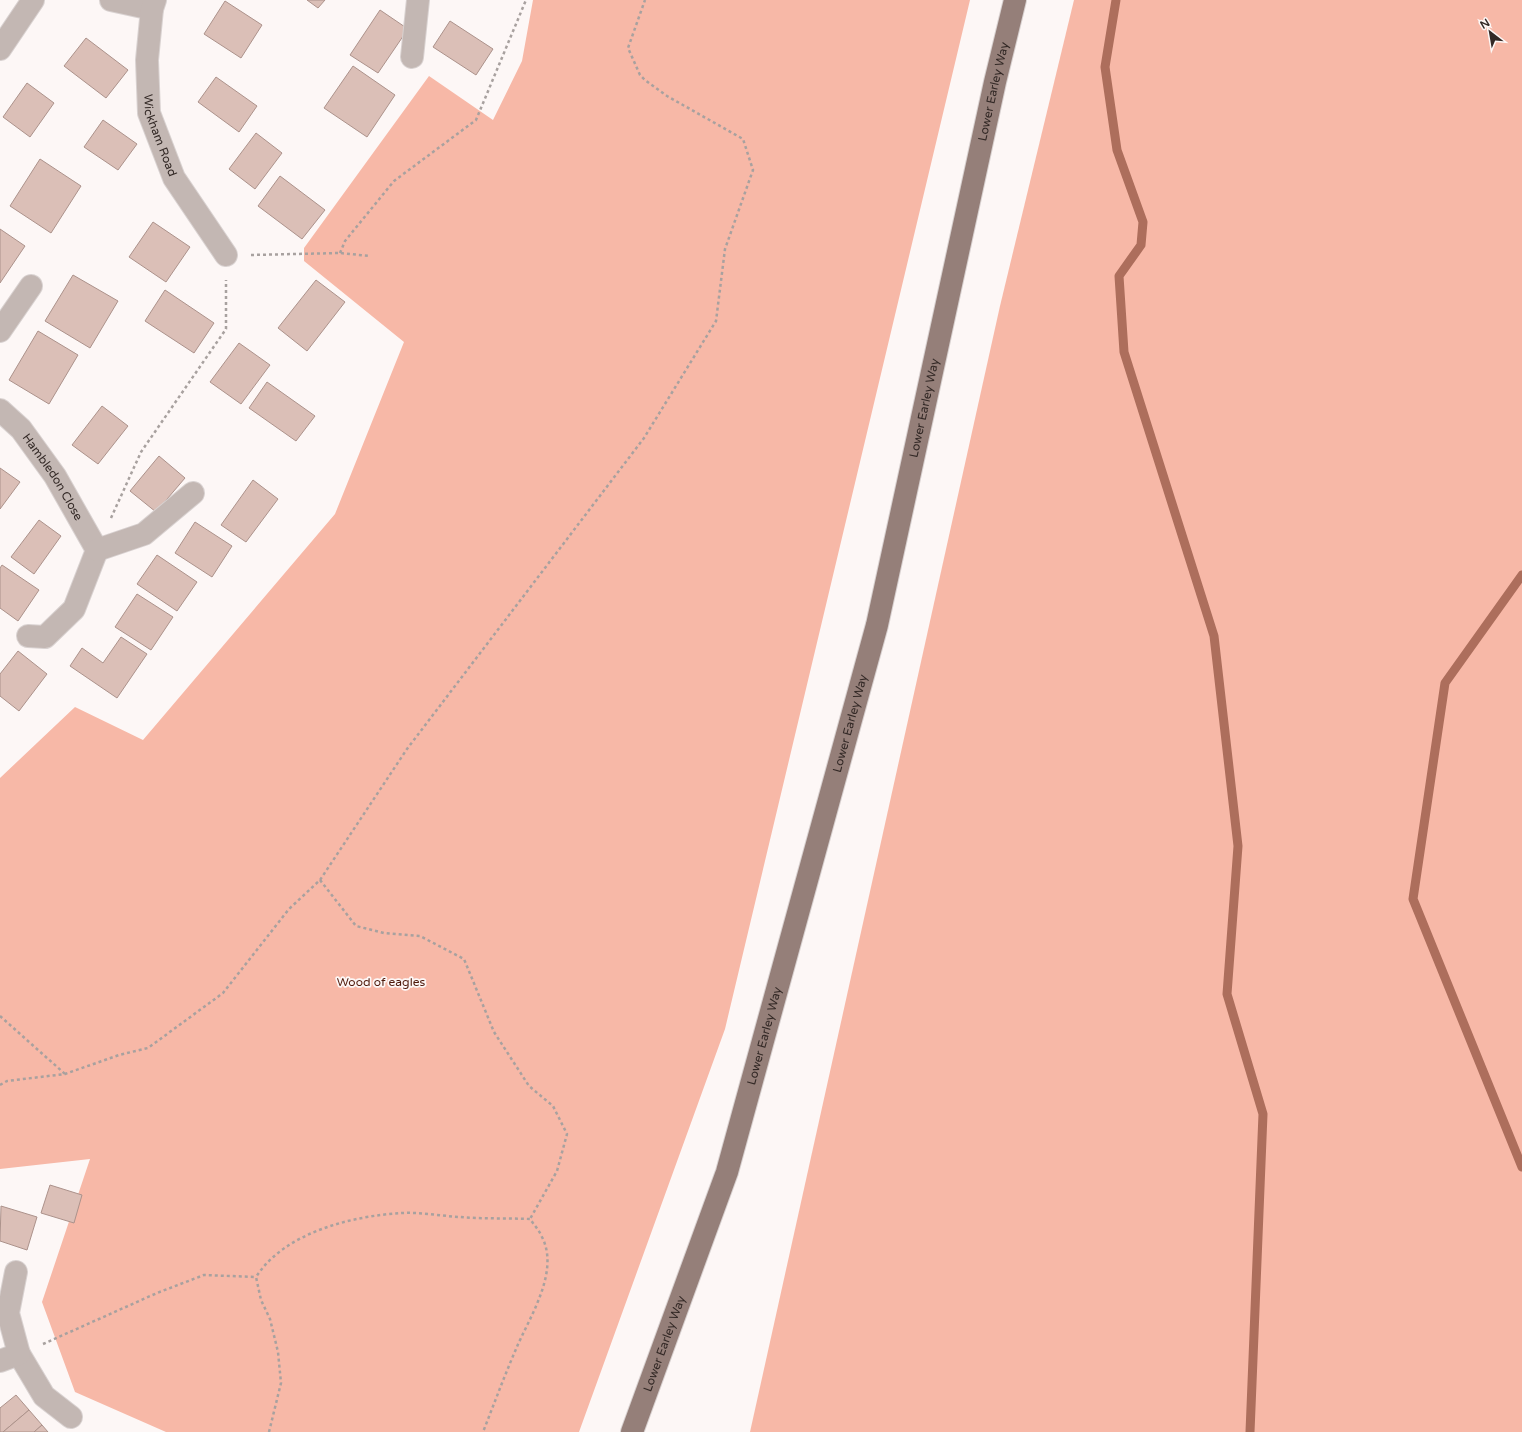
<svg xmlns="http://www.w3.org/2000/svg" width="1522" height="1432" font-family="'Varela Round',sans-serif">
<rect width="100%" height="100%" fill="#fdf7f6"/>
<g fill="#f7b8a7">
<path d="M533,0H970L725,1029L579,1432H166L75,1392L42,1302L90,1159L0,1169V778L75,707L143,740L335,514L404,342L304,261V248L429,76L493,120L522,61Z"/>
<path d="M1074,0H1522V1432H750L1000,306Z"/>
</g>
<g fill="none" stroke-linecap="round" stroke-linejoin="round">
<g stroke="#ad6e5c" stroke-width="9">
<path d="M1116,0L1105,67L1117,150L1143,222L1141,245L1119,276L1124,352L1214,636L1238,846L1227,994L1263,1114L1250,1432"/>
<path d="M1522,575L1445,683L1413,899L1522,1167"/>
</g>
</g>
<g fill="#dbbfb7" stroke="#ac928b">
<path d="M307,0H325L318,8Z"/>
<path d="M225,1L262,25L241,58L204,34Z"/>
<path d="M380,10L408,29L378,73L350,55Z"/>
<path d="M450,21L493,49L476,75L433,47Z"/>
<path d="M86,38L128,70L106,98L64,66Z"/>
<path d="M353,66L395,95L367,137L324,108Z"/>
<path d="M216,77L257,106L239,132L198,102Z"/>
<path d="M27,83L54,103L30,137L3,117Z"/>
<path d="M103,120L137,144L118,170L84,147Z"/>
<path d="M256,133L282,153L255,189L229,169Z"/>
<path d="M40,159L81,186L51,233L10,206Z"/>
<path d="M280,176L325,210L302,239L258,206Z"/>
<path d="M153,222L190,247L166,282L129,257Z"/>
<path d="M0,229L25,246L0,283Z"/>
<path d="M73,275L118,301L90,348L45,321Z"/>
<path d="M316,280L345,302L307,351L278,328Z"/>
<path d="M165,290L214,323L194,353L145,321Z"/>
<path d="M38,331L78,355L49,404L9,380Z"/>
<path d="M239,343L270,365L241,404L210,382Z"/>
<path d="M267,382L315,416L296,441L249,408Z"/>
<path d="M102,406L128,426L98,464L72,445Z"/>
<path d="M159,456L185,478L156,512L130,491Z"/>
<path d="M0,468L20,482L0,509Z"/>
<path d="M253,480L278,499L246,542L221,525Z"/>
<path d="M39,520L61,536L34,574L11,557Z"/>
<path d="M195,522L232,546L212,577L175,553Z"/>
<path d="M157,555L197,582L177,611L137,584Z"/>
<path d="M2,565L39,590L18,621L0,608V568Z"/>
<path d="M137,594L173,617L151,650L115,627Z"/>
<path d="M121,637L147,654L117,698L70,666L82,648L103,663Z"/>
<path d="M18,651L47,674L19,711L0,696V674Z"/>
<path d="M50,1185L82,1195L74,1223L41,1213Z"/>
<path d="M1,1206L37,1217L27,1250L0,1241Z"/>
<path d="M16,1395L29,1410L3,1432H0V1408Z"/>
<path d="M29,1410L42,1425L34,1432H3Z"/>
<path d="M42,1425L48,1432H34Z"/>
</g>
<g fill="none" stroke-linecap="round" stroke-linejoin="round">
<defs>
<g id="minor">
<path d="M111,0L152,9"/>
<path id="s1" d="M155,0L152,9L147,60L149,113L174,178L226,255"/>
<path d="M0,49L33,0"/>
<path d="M412,57L418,0"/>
<path d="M0,331L31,286"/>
<path id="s2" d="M0,410L21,429L55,476L97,550L74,609L45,637L28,636"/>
<path d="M97,550L144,534L193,493"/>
<path d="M19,1354L44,1396L71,1417"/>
<path d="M0,1361L19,1354L8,1313L16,1272"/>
</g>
<g id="major">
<path id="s3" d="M632,1432L727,1172L877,625L995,82L1015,0"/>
</g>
</defs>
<use href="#minor" stroke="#d9d2d1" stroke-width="24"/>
<use href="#major" stroke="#d9d2d1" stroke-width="24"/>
<g stroke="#a8a19f" stroke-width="2.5" stroke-dasharray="3 3" stroke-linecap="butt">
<path d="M340,253L345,241L394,181L476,120L526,0"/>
<path d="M251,255L340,253L370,256"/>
<path d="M111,518L141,452L226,329V280"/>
<path d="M320,880L356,926L384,933L420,936L464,959L494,1032L529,1086L553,1106L567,1134L557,1171L530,1219"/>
<path d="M0,1016L65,1074"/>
<path d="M0,1085L7,1081L65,1074L119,1055L148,1048L223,993L289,909L320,880L407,749L644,438L716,321L725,249L753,170L743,139L667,96L645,80L640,75L628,48L645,0"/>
<path d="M43,1344L157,1293L204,1275L256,1277"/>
<path d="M269,1432L281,1383L278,1352L270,1319L261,1300L256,1277C285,1232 352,1216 402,1213C421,1212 441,1216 460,1217C483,1219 507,1218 530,1219C534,1225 539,1230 542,1237C560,1272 529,1318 516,1349C504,1377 494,1404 483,1432"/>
</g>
<use href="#minor" stroke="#c3b7b3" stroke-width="22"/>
<use href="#major" stroke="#957f79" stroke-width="22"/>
</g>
<g text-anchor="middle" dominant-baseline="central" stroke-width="3.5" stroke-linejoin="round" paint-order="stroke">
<g font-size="12" fill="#332926" stroke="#fdf7f6">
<text stroke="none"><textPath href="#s3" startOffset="1390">Lower Earley Way</textPath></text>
<text stroke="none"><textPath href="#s1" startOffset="138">Wickham Road</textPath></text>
<text stroke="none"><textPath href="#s3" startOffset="1066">Lower Earley Way</textPath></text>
<text stroke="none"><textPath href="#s2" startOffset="86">Hambledon Close</textPath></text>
<text stroke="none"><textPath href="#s3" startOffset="742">Lower Earley Way</textPath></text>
<text stroke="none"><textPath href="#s3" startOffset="418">Lower Earley Way</textPath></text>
<text stroke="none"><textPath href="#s3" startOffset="94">Lower Earley Way</textPath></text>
</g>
<g font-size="12" fill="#4f190a" stroke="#fdf7f6">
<text x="381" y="982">Wood of eagles</text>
</g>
</g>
<g transform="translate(1490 32) rotate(329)" stroke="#fdf7f6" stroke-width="3" paint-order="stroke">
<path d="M0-3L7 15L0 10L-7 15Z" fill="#332926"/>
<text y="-6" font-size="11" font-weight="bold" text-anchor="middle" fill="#332926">N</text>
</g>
</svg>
